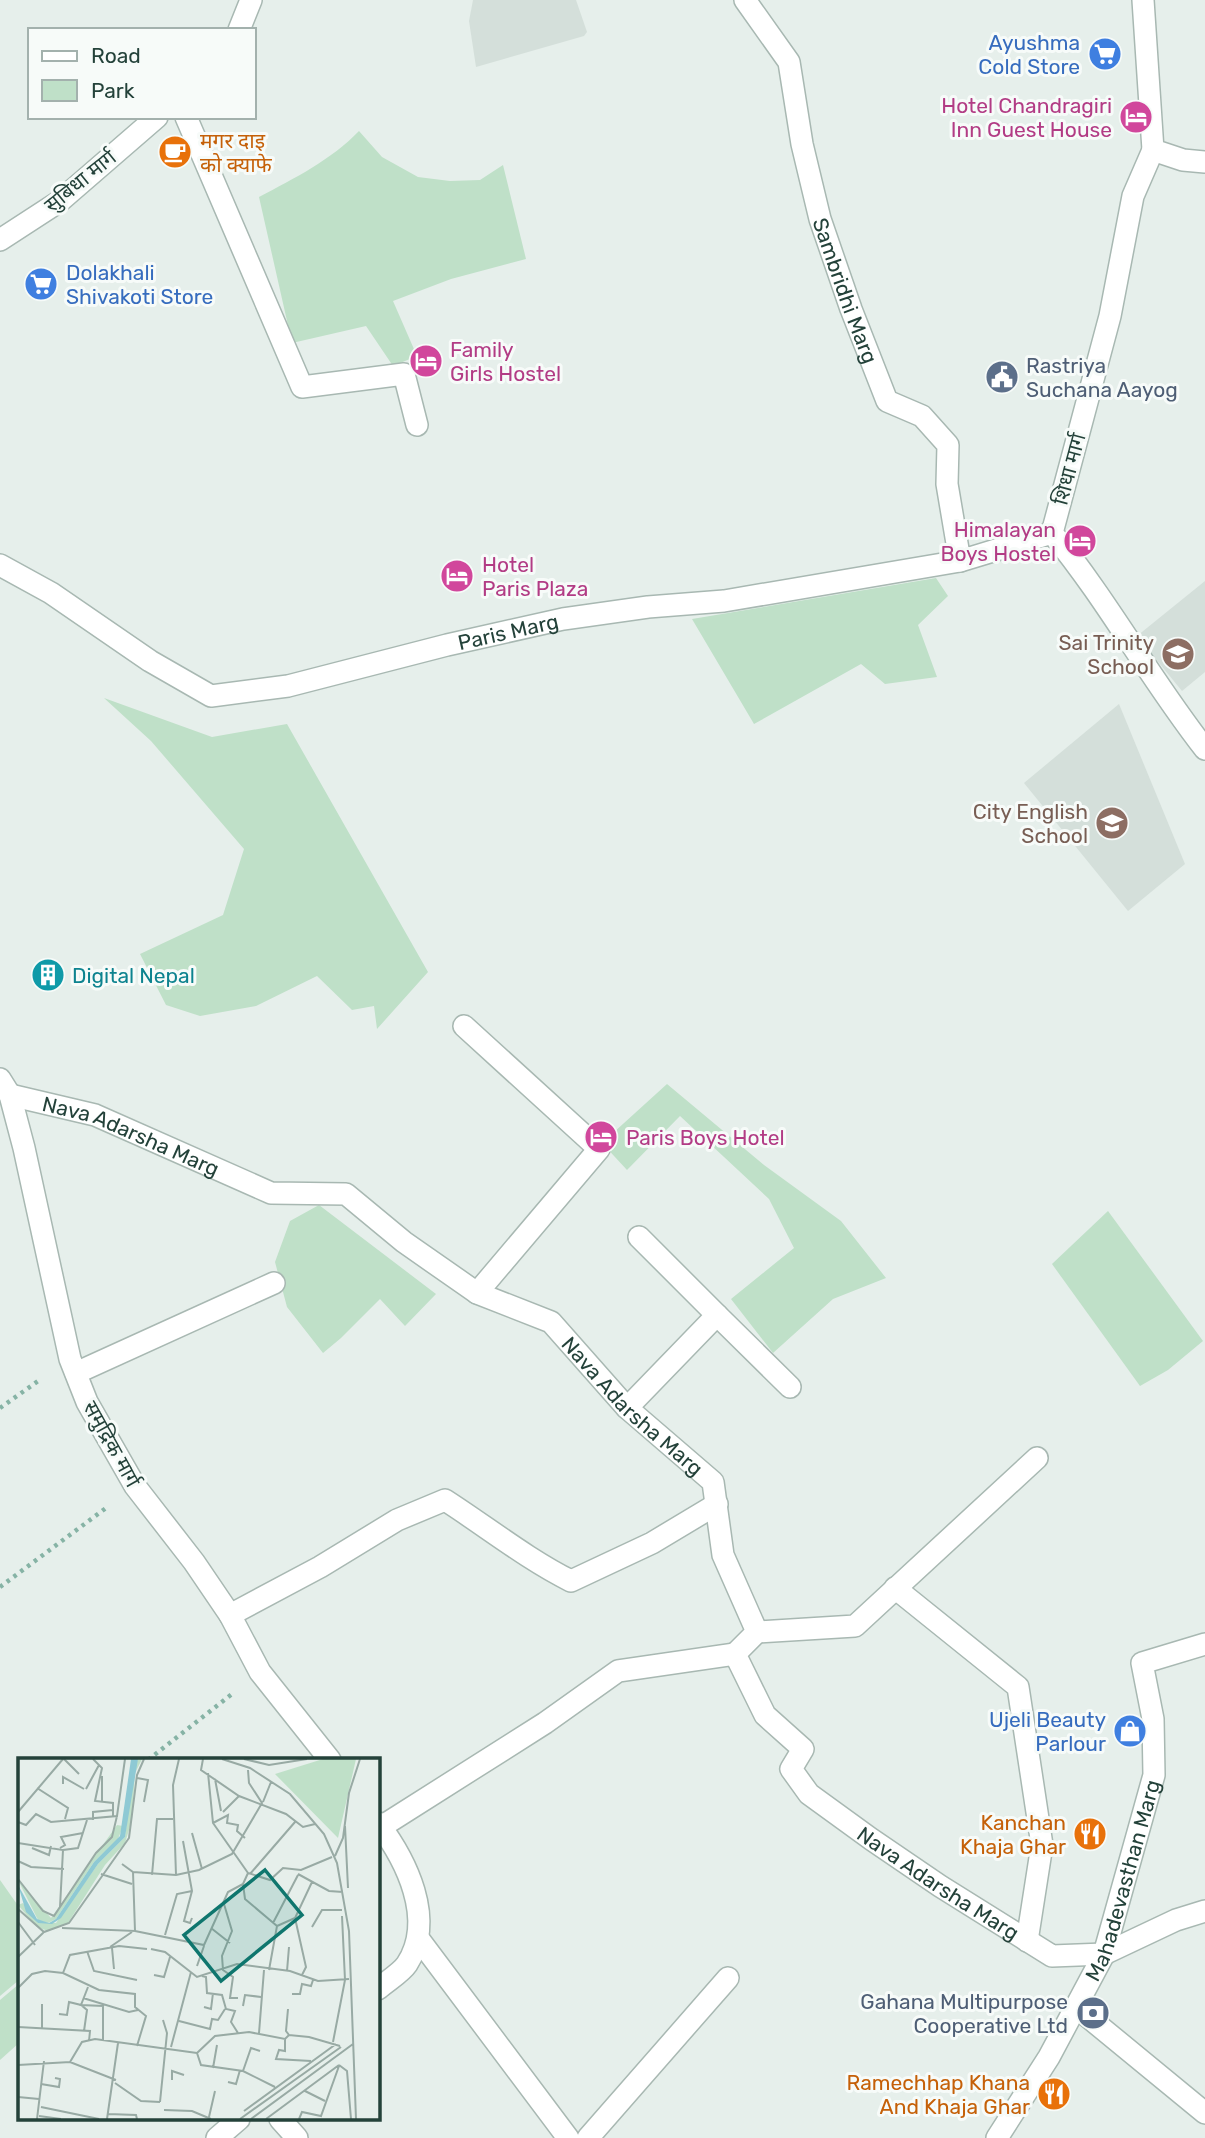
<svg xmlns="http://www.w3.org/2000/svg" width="1205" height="2138" font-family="Rubik,'Noto Sans Devanagari',sans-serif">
<rect width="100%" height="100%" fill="#e6efeb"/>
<g fill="#d4dfda">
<path d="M473,0H576L587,32L584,36L476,67L469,21Z"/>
<path d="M1205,581V672L1182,691L1137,636Z"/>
<path d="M1119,704L1185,864L1128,911L1024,783Z"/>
</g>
<g fill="#bfe0c8">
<path d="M359,131L382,157L418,177L450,181L480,180L503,165L526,259L451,279L393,301L417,356L393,366L366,326L292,343L259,197C295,178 331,160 359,131Z"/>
<path d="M936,578L948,596L918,625L937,677L885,684L861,664L754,724L692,619Z"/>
<path d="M104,698L212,737L287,724L428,972L377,1029L374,1006L352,1010L317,976L256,1006L200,1016L166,1005L140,954L223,915L244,849L151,741Z"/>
<path d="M667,1084L764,1165L841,1221L886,1278L833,1299L773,1353L731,1299L794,1248L769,1199L680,1116L627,1170L602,1143Z"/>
<path d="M319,1205L436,1294L405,1326L380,1299L341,1338L323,1353L287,1307L275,1262L290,1221Z"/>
<path d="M1108,1211L1203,1341L1168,1370L1140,1386L1052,1264Z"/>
<path d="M0,1880L19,1907V1980L0,1996Z"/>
<path d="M19,1984V2043L0,2060V2000Z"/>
</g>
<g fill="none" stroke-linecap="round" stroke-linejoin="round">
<defs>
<g id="minor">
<path id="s1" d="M745,0L789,62L802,144L820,219L851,309L887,401L922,416L948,445L947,484L960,561"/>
<path d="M1143,0L1153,150L1183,160L1205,162"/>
<path d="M239,30L251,0"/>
<path d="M186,117L302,387L404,374L417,425"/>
<path d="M1153,150L1133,196L1110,316L1052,533C1108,601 1150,679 1205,749"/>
<path d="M0,240L60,201L157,117"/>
<path id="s2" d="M0,565L51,593L150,661L211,696L288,686L447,645L563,619L648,607L724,601L960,561L1052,533"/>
<path d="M464,1026L599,1149L477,1293"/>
<path d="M0,1079L10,1095L24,1148L70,1359L87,1402L135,1486L194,1562L230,1615L260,1672L330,1760"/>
<path id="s3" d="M10,1095L95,1115L271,1193L346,1194L404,1242L477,1293L551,1322L627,1408L713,1482L723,1555L757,1632L735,1654L765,1715L803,1749L791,1769L809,1794L871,1839L940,1886L1052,1956L1104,1954L1176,1920L1205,1911"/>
<path d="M717,1315L790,1387"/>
<path d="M76,1373L274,1283"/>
<path d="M627,1408L717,1315L639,1237"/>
<path d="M895,1588L1018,1687L1042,1845L1027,1941"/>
<path d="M230,1615L320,1567L397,1520L445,1500C487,1527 527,1559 571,1581L652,1543L717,1504"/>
<path d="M757,1632L855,1626L1037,1458"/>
<path d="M378,1823C406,1860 436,1919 407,1964C401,1973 387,1981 378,1989"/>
<path d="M381,1827L545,1723L618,1671L735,1654"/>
<path d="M418,1938L568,2138"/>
<path d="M1076,2007L1205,2113"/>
<path d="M280,2119L297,2138"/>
<path d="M217,2138L239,2119"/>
<path d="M588,2138L728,1978"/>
<path id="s4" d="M997,2138L1049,2057L1104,1954L1154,1775L1153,1719L1142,1663L1205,1644"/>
</g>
</defs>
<use href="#minor" stroke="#a8b8b2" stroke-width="24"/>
<g stroke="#86b3a5" stroke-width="4.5" stroke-dasharray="3.5 5" stroke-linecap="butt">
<path d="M0,1408L41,1379"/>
<path d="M0,1587L106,1508"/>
<path d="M148,1760L232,1694"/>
</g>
<use href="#minor" stroke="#fff" stroke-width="21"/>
</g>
<defs>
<symbol id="supermarket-disc" viewBox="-11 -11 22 22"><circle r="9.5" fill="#3f7fe0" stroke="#f7fbf9"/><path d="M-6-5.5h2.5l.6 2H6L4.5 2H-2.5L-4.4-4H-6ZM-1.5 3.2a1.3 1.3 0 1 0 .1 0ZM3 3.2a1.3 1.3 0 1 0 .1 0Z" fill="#fff"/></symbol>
<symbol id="hotel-disc" viewBox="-11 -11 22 22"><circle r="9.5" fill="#d1479c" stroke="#f7fbf9"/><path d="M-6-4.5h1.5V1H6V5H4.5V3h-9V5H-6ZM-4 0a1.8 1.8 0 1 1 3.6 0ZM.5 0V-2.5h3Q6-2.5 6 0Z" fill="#fff"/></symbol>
<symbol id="cafe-disc" viewBox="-11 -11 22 22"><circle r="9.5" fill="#e8710a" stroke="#f7fbf9"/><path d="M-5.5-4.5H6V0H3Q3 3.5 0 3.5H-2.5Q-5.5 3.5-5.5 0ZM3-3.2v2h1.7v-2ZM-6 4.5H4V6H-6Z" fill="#fff"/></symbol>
<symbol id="civic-disc" viewBox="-11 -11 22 22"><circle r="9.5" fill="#5c6f8a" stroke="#f7fbf9"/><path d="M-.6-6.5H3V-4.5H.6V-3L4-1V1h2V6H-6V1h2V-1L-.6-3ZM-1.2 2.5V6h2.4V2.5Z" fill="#fff"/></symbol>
<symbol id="school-disc" viewBox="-11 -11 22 22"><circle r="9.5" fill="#8d6e63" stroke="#f7fbf9"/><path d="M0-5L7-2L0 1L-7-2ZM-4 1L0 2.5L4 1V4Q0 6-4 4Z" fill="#fff"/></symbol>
<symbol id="building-disc" viewBox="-11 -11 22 22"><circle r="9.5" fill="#0f9aa8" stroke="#f7fbf9"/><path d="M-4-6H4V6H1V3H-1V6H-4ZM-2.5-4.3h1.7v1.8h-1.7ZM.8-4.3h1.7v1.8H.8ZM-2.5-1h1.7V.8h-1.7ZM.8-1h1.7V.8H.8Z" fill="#fff"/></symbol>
<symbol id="shop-disc" viewBox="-11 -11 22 22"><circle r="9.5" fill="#3f7fe0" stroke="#f7fbf9"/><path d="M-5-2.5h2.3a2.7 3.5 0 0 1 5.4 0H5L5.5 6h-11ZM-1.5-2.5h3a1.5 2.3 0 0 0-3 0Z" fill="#fff"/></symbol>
<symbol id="restaurant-disc" viewBox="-11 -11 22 22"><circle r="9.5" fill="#e8710a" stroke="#f7fbf9"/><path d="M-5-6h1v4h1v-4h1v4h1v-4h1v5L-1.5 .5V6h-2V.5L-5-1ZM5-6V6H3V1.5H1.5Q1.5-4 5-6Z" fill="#fff"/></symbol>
<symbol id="bank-disc" viewBox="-11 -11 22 22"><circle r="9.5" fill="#5c6f8a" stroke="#f7fbf9"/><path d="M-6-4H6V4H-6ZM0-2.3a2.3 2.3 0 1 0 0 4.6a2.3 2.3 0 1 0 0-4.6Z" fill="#fff"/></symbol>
</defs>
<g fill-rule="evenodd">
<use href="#supermarket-disc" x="1086" y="35" width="38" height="38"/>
<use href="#hotel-disc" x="1117" y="98" width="38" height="38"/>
<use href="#cafe-disc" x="156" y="133" width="38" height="38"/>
<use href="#supermarket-disc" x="22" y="265" width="38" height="38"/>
<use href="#hotel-disc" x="407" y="342" width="38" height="38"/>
<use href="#civic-disc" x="983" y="358" width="38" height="38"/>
<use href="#hotel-disc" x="1061" y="522" width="38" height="38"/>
<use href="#hotel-disc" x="438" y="557" width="38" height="38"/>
<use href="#school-disc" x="1159" y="635" width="38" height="38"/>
<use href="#school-disc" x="1093" y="804" width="38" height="38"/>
<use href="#building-disc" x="29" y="956" width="38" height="38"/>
<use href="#hotel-disc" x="582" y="1118" width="38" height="38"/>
<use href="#shop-disc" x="1111" y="1712" width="38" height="38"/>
<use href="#restaurant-disc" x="1071" y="1815" width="38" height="38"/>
<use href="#bank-disc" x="1074" y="1994" width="38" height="38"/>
<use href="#restaurant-disc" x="1035" y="2075" width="38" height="38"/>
</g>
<g text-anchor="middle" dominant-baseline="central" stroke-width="6" stroke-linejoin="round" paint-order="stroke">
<g font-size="21" fill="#366cbe" stroke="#f7fbf9" text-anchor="end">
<text x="1080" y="42">Ayushma<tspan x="1080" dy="24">Cold Store</tspan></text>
<text x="66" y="272" text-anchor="start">Dolakhali<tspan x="66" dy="24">Shivakoti Store</tspan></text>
<text x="1106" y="1719">Ujeli Beauty<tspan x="1106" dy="24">Parlour</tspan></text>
</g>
<g font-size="21" fill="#b23c85" stroke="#f7fbf9" text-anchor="start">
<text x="1112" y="105" text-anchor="end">Hotel Chandragiri<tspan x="1112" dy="24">Inn Guest House</tspan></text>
<text x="450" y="349">Family<tspan x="450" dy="24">Girls Hostel</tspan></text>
<text x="1056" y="529" text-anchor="end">Himalayan<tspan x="1056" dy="24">Boys Hostel</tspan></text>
<text x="482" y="564">Hotel<tspan x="482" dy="24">Paris Plaza</tspan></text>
<text x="626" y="1137">Paris Boys Hotel</text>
</g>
<g font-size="21" fill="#c56008" stroke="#f7fbf9" text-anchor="end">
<text x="200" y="140" text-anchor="start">मगर दाइ<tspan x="200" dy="24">को क्याफे</tspan></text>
<text x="1066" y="1822">Kanchan<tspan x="1066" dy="24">Khaja Ghar</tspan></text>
<text x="1030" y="2082">Ramechhap Khana<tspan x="1030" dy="24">And Khaja Ghar</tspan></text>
</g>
<g font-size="21" fill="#24423a" stroke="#f7fbf9">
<text transform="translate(80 181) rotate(-39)">सुबिधा मार्ग</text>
<text stroke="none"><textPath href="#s1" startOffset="312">Sambridhi Marg</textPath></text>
<text transform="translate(1069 469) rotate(-75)">शिधा मार्ग</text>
<text stroke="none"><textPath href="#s2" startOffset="553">Paris Marg</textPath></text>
<text stroke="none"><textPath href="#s3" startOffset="128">Nava Adarsha Marg</textPath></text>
<text stroke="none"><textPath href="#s3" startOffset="716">Nava Adarsha Marg</textPath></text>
<text transform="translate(112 1444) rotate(61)">समुद्रिक मार्ग</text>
<text stroke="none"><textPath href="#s4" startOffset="289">Mahadevasthan Marg</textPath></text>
<text stroke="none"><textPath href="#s3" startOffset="1346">Nava Adarsha Marg</textPath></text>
</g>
<g font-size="21" fill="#4e5e75" stroke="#f7fbf9" text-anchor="start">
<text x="1026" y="365">Rastriya<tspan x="1026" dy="24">Suchana Aayog</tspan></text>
<text x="1068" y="2001" text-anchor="end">Gahana Multipurpose<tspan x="1068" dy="24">Cooperative Ltd</tspan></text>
</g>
<g font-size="21" fill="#785e54" stroke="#f7fbf9" text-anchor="end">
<text x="1154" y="642">Sai Trinity<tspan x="1154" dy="24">School</tspan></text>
<text x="1088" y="811">City English<tspan x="1088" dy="24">School</tspan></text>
</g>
<g font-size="21" fill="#0d838f" stroke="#f7fbf9" text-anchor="start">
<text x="72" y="975">Digital Nepal</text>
</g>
</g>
<g transform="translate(18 1758)">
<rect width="362" height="362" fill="#e6efeb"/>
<path d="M120,1H124L117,15L114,62L107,85L87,107L50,165L30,173L19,169L0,147L5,145L20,165H38L80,106L107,79L115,12ZM305,1H338L320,80L257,16ZM99,67L105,68L100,81L76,104L38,161L30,165L20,162L0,122L33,160Z" fill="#bfe0c8"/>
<path d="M113,1H120L107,79L80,106L43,160L34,166L20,165L8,154L0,127L19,161L31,165L38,161L76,104L102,78Z" fill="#8ec9d4"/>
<path fill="none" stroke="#98aaa4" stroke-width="2" d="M46,1L61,16M75,1L84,10L77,43L95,45V58M185,1L183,12L221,38L268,56L285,69L297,66M204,1L232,10L272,36L306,76L319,105L331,173L338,361M226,1L251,7L289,1M190,15L195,65L230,115L252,122L265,110L283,112L314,99M119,20L130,22L126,44M197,21L203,53M45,26V19L66,31M19,30L50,50L47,61M68,31L81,7M84,44V18M245,44L253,24M0,54L45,1M205,54L221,38M75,62V54L95,52M0,64L8,67L18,56L33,64L99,58L107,1M195,65L210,57L209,65L220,67L219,73L227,80M327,68L330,130M174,75L184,111M165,83L174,133L166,163L172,165L174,160M0,85L45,92L42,149M14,90L31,97L33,88M42,90L47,87L43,79L65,75M45,92L60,90L69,62M317,98L325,80L331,35L342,1M0,103L13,109L46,111M104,106L115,114L158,117L181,112L214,96L244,45L231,25L230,12M230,115L225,126L227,141L259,168M83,116L114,126M232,116L277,64M280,116L311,133L325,134M134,117L139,61H155M158,117L155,27L161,1M0,121L25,153L36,158L78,95L94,79L99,58M206,146L214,173L204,198L205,212L215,219L212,240H220M0,151L26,174L51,165L111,80L119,17L126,1M0,164L17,187M255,165L280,117M294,169L304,152H324M44,170L117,173L115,114M193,170L212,185M117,173L186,187L210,134L225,126M147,177L159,136L174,133M92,189L114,174M94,190L96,211M133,191L147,194L179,219L219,206L272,213L300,223L331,221M69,193L76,213L119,222M0,199L26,174M179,208L186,188M251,212L259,168L277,160M269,213L271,189M45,215L52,197L101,188L129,191M136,217L146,219L152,199M284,217L288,209L277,160L294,124M184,218L188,219L189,235L204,237L208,251L217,253L213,264L220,275M70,229L63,247L86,248M0,230L14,216L27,213L45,215L81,232L117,236V249L128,258L119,288M274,236H282L284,226L293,228L295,222M65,240L111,254L120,252M225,248L227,237L243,239M186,249L193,251L195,235M270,251L268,273L271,277M41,256L49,257L51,244L63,247L69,252L66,273M161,263L192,271L194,261L200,262L207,251M0,269L72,273L71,283M24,271V246M241,275L246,212M267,281V293L261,292L258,301L293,303M85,282V249M315,284L327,222L324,158M153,289L173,214M179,295L197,278L231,274L267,281L271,277L291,279L322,288M179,295L183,307L225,313L257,329M52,304L64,284L77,281L179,295M0,307L52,304L98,322M321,307L329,313L333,361M195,310L199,287M225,313L233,290L242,293M154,322V313L166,317M210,324L218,326L222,312M97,325L123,343L142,344M23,326L41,329L42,321L37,320M287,333L307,343M0,339L21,341M142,344L149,275L145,262M23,349L81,361M146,352L174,353L193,361M226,353L318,286M90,356L118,357L119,361M21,358L43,361M191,359L197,333M19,361L26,303M89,361L100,285M222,361L323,289M233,361L335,286M248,361L321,307M281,361L284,354L303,358L321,308"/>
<path fill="#0f766e" fill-opacity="0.15" stroke="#0f766e" stroke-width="3.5" d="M247,112L284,157L203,223L166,177Z"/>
<rect width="362" height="362" fill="none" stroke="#24423a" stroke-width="3.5"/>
</g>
<rect x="28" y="28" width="228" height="91" fill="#f7fbf9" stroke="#a3b1ad" stroke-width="2"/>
<rect x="42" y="51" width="35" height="10" fill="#ffffff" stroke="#a3b1ad" stroke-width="2"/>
<text x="91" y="63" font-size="21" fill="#24423a">Road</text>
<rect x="42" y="80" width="35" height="21" fill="#bfe0c8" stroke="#a3b1ad" stroke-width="2"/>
<text x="91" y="98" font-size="21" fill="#24423a">Park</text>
</svg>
